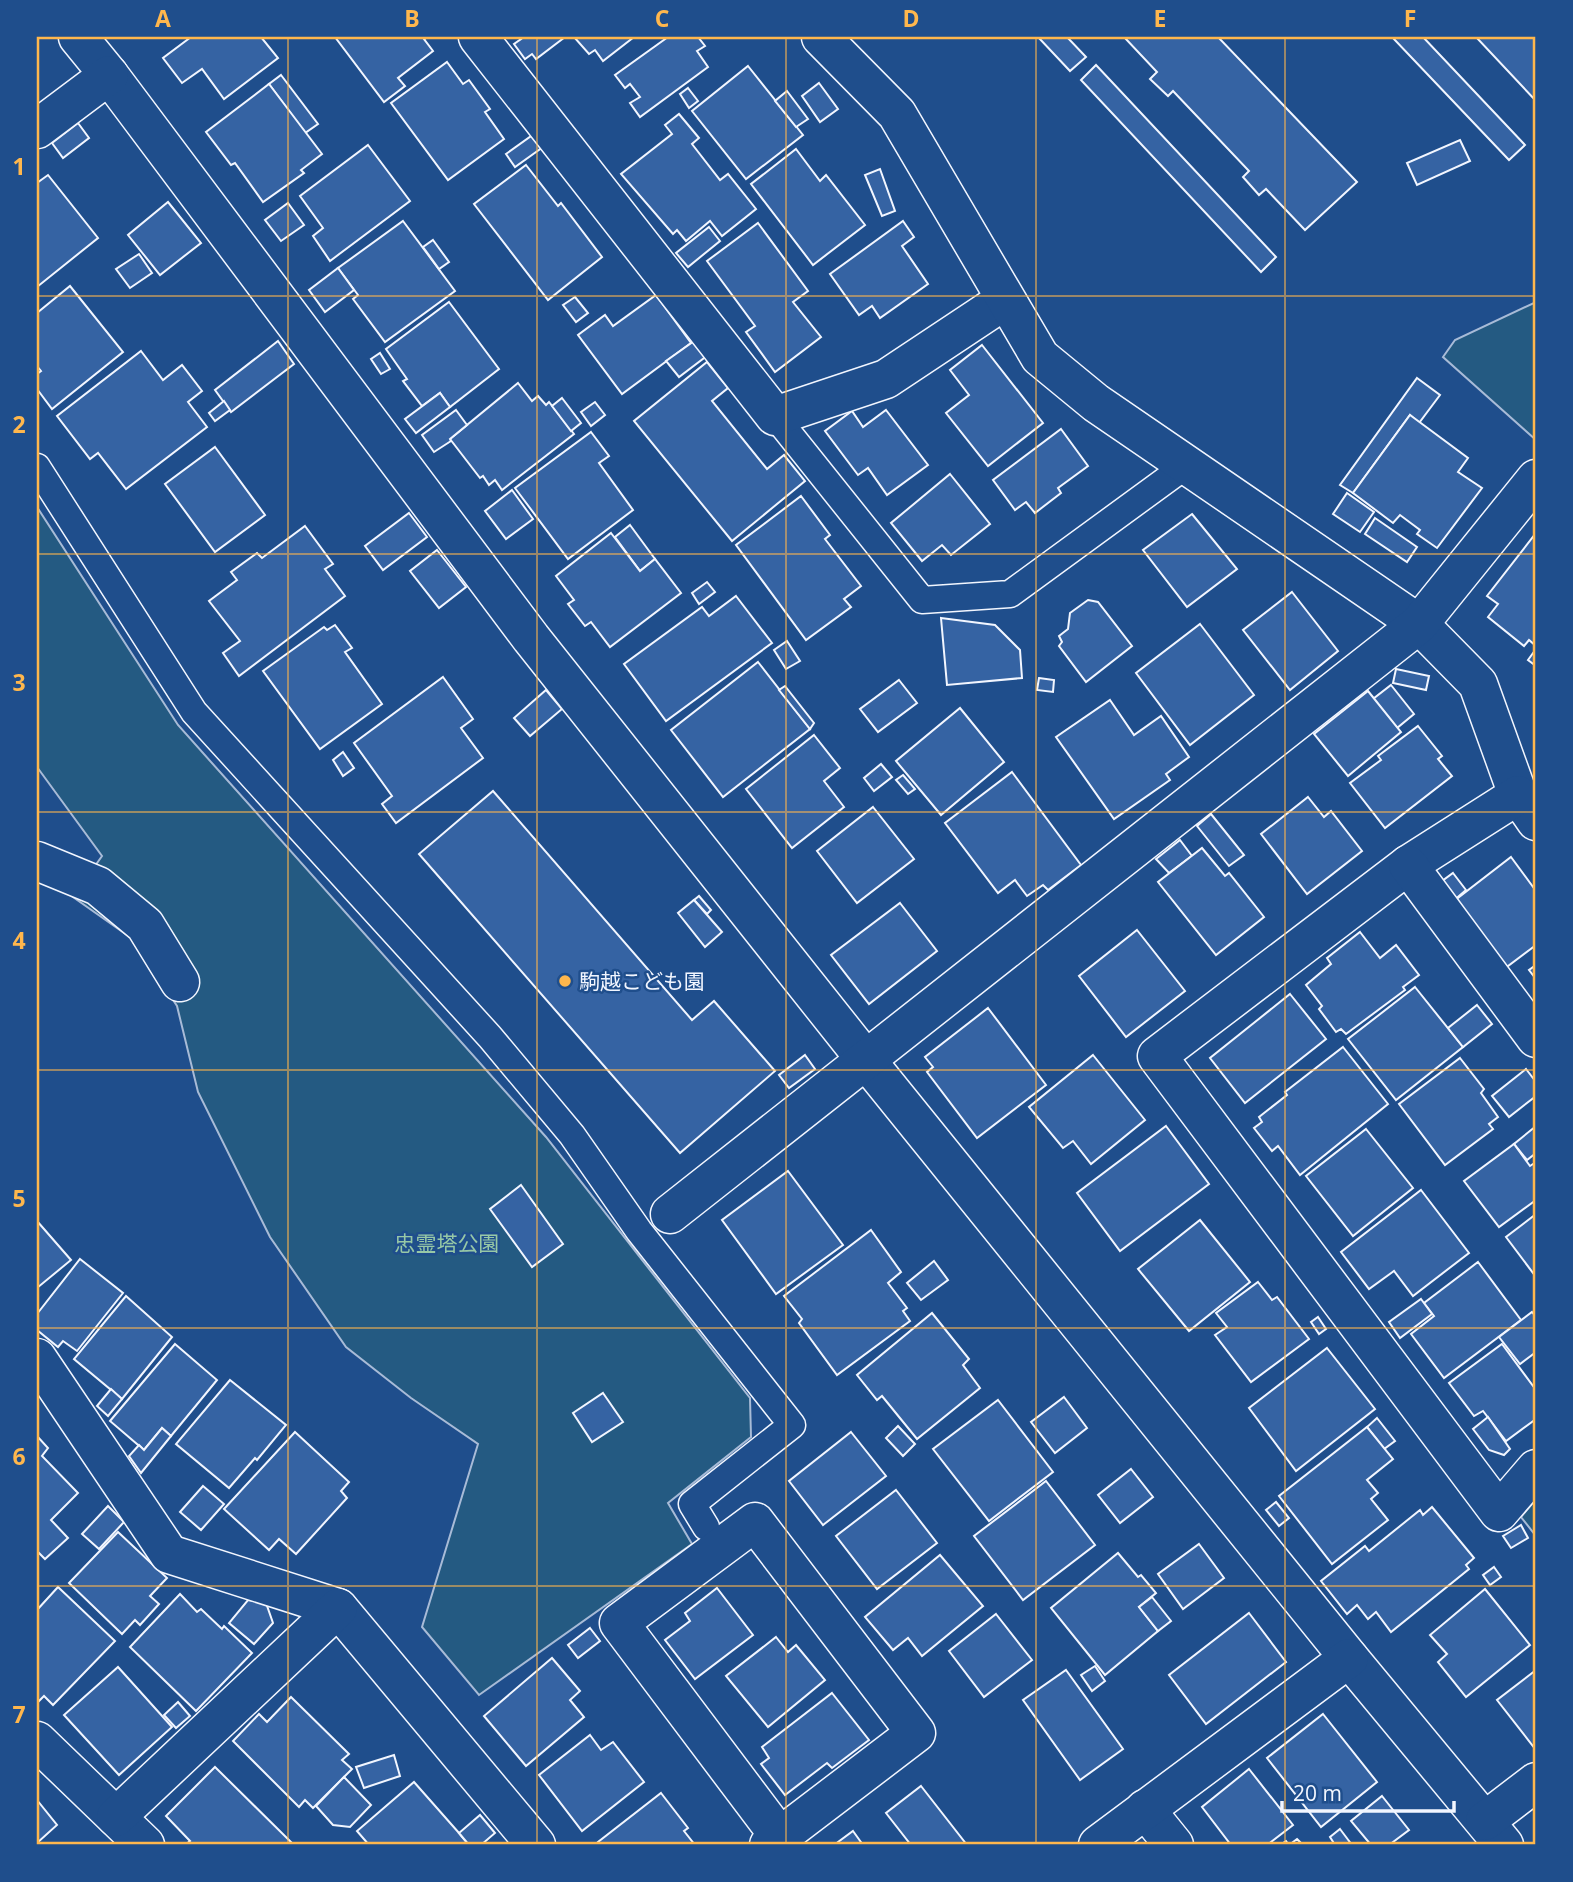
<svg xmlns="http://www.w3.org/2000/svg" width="1573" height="1882" font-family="'Open Sans','Noto Sans JP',sans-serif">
<rect width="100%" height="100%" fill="#1f4e8c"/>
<g fill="#245a82" stroke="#a8bbd7" stroke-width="2">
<path d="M1536,302V440L1443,357L1455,340Z"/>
<path d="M37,507L178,725L546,1137L750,1398L751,1437L668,1503L692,1544L479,1695L422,1627L478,1444L411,1398L346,1347L270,1237L198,1092L177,1006L134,940L73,897L102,856L37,767Z"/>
<path d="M1536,1499V1536L1521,1517Z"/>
</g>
<g fill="#3563a3" stroke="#f2f6ff" stroke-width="2">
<path d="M191,37H261L278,58L224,99L202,69L182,83L163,58Z"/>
<path d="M335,37H428L424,39L433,51L398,78L405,86L384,102Z"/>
<path d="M519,37H565L536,59L532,54L525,59L514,44L521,39Z"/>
<path d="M574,37H634L603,61L595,50L589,54Z"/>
<path d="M668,37H698L705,46L697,51L708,67L640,117L630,103L640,97L630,84L625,88L615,75Z"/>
<path d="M1038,37H1067L1086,57L1070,71Z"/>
<path d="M1124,37H1218L1357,182L1305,230L1266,189L1259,195L1243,177L1249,171L1173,91L1168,96L1150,79L1157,72Z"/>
<path d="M1392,37H1423L1525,145L1509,160Z"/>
<path d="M1476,37H1536V101Z"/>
<path d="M447,62L463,84L469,80L490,109L485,112L504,139L448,180L391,103Z"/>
<path d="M1096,65L1276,257L1261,272L1081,80Z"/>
<path d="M748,66L803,135L746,179L692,111Z"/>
<path d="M281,75L318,124L305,133L269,84Z"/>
<path d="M819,83L838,109L820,122L802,96Z"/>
<path d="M269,84L322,154L301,170L304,173L263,202L235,163L231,165L206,132Z"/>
<path d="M688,88L698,101L689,108L680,94Z"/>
<path d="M787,91L808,119L796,127L775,101Z"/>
<path d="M679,114L699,138L692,144L720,180L728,174L756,209L722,236L710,221L686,241L677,230L673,234L621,174L672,134L665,125Z"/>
<path d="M78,123L89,138L63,158L52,143Z"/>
<path d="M534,134L543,147L515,167L506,154Z"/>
<path d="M1460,140L1470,161L1417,185L1407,163Z"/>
<path d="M368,145L410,201L330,261L313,236L323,228L300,196Z"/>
<path d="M796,149L820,181L826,175L865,225L813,265L751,184Z"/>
<path d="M526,165L558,206L561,203L602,257L548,300L474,204Z"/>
<path d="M880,169L895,211L882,216L865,175Z"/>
<path d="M48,175L98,238L37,287V183Z"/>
<path d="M168,202L201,243L160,275L128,235Z"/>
<path d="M288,203L304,225L281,241L265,220Z"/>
<path d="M403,221L455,291L385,342L353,299L358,295L338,268Z"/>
<path d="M903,221L914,237L902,246L928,284L880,318L872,306L859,315L830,274Z"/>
<path d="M758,223L808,291L793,302L821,337L775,372L746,332L755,326L707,261Z"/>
<path d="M709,227L720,241L688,267L676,253Z"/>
<path d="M433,240L449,262L439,269L423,247Z"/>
<path d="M139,254L152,273L130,288L116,269Z"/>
<path d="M338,268L354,290L325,312L309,290Z"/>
<path d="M70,286L123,352L52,409L37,389V374L41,371L37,366V313Z"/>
<path d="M656,295L691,343L622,394L578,335L605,315L613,326Z"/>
<path d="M575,297L588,313L576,322L563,305Z"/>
<path d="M449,302L499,369L450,407L440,393L422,406L403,381L407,379L386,349Z"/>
<path d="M697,339L708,355L679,377L666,361Z"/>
<path d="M278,341L294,364L231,412L215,390Z"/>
<path d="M982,345L1043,423L988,466L946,413L969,395L950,370Z"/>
<path d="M141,351L163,380L182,365L202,391L188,402L207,427L126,489L98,453L90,459L57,416Z"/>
<path d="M380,353L390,369L381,374L371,359Z"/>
<path d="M707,362L728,388L712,401L767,469L784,455L805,481L732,541L634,421Z"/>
<path d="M1417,378L1440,395L1419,423L1410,415L1353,493L1340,485Z"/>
<path d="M518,383L532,401L538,396L546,405L549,402L574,434L502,490L495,480L489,485L483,476L480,478L450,439Z"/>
<path d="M440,393L450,407L416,433L405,419Z"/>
<path d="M562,398L581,423L571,431L552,406Z"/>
<path d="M224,401L230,410L215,421L209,413Z"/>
<path d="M595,402L605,415L591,426L581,412Z"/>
<path d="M456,410L467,425L450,439L451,441L434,452L422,435Z"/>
<path d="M886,410L928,465L887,495L868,468L858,475L825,431L852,411L863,427Z"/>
<path d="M1410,415L1468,458L1458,472L1482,488L1437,548L1417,534L1420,530L1400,515L1393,523L1353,493Z"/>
<path d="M1061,429L1088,466L1058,488L1061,493L1035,513L1026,502L1015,510L993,480Z"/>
<path d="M591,432L609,456L599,463L633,510L568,559L515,488Z"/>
<path d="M215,447L265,515L215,552L165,484Z"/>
<path d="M950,474L990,524L951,555L942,545L922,561L891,523Z"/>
<path d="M512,490L533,519L506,539L485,511Z"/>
<path d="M1347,493L1374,512L1360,532L1333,514Z"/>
<path d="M801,496L830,535L825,539L861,586L844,599L851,607L806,640L736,545Z"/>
<path d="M409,513L427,537L383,570L365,546Z"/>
<path d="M1192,514L1237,569L1187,607L1143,550Z"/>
<path d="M1375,518L1417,547L1407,562L1365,534Z"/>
<path d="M630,525L655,559L640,571L615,537Z"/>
<path d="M305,526L333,564L325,569L345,596L239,676L223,653L240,641L209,601L237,580L231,572L257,553L262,558Z"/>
<path d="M611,533L640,571L655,559L681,593L610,647L591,622L585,626L568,604L574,600L556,576Z"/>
<path d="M1536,533V646L1529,640L1524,646L1488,617L1498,604L1487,596Z"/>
<path d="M437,550L466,587L439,608L410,571Z"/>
<path d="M707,582L715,592L699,604L692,593Z"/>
<path d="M1292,592L1338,651L1290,690L1243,630Z"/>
<path d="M736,596L772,643L666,721L624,664L702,607L709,616Z"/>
<path d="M1088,600L1098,602L1132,646L1086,682L1059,646L1062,642L1059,636L1068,629L1070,613Z"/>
<path d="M941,618L995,625L1020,650L1022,678L947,685Z"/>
<path d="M1200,624L1254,695L1190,745L1136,673Z"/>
<path d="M335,625L352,648L345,652L382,704L320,749L263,671L324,627L327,630Z"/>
<path d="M787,641L800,661L786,669L774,650Z"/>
<path d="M1536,649V666L1528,660Z"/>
<path d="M758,662L810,729L723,797L671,730Z"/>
<path d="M1396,669L1429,676L1426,690L1393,683Z"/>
<path d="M443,677L473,719L461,728L483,758L396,823L382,804L392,796L354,743Z"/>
<path d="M1039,678L1054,680L1053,692L1037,690Z"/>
<path d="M899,680L917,703L878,732L860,709Z"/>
<path d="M1391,685L1414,714L1397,728L1373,699Z"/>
<path d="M785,686L814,723L810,729L779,690Z"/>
<path d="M546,690L562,709L530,736L514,718Z"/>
<path d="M1368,691L1401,732L1348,776L1314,734Z"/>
<path d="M1110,700L1134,735L1161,716L1189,757L1166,774L1170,780L1114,819L1056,737Z"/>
<path d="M960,708L1004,762L941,815L896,761Z"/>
<path d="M1418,726L1442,756L1438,759L1452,776L1385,828L1350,783L1381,760L1378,756Z"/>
<path d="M814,735L840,768L824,781L844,807L792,848L746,789Z"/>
<path d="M343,752L354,768L343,776L333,760Z"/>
<path d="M881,764L892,777L874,791L864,778Z"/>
<path d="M1012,772L1081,865L1048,890L1043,885L1027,896L1015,880L998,893L945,823Z"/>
<path d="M903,775L915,789L908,794L896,780Z"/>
<path d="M493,791L692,1020L714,1001L775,1071L680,1153L419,854Z"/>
<path d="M1308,797L1324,817L1331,811L1362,851L1307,894L1261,834Z"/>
<path d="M873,807L914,859L857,903L817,851Z"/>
<path d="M1211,814L1244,855L1229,866L1197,826Z"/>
<path d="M1180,840L1192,856L1169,873L1156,859Z"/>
<path d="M1202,848L1225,876L1229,873L1264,917L1216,955L1158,882Z"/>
<path d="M1511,857L1536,891V945L1504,969L1454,901Z"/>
<path d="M1453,873L1466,890L1452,902L1438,884Z"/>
<path d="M699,896L711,910L707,914L694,900Z"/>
<path d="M694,900L722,932L705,947L678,913Z"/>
<path d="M900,903L937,951L869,1004L831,955Z"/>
<path d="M1137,930L1185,991L1126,1037L1079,976Z"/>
<path d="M1360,932L1380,958L1396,945L1419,975L1403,987L1405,990L1346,1034L1341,1029L1336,1032L1319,1009L1322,1006L1306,985L1331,964L1327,958Z"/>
<path d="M1536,965V979L1529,970Z"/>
<path d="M1415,987L1463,1047L1396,1100L1348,1039Z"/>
<path d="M1290,994L1326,1039L1245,1103L1210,1058Z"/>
<path d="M1477,1005L1492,1024L1463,1047L1448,1028Z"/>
<path d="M988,1008L1046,1085L977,1138L927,1072L933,1067L925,1057Z"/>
<path d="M1343,1047L1388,1104L1300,1175L1278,1146L1272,1151L1254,1128L1262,1122L1259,1117L1287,1095L1285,1092Z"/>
<path d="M805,1055L815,1069L789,1088L779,1075Z"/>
<path d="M1093,1055L1145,1120L1091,1164L1073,1141L1063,1148L1029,1107Z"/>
<path d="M1460,1058L1484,1089L1481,1093L1498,1117L1489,1124L1493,1129L1445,1165L1399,1104Z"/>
<path d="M1526,1069L1536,1082V1096L1509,1117L1492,1096Z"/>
<path d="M1166,1126L1209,1184L1120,1251L1077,1193Z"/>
<path d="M1536,1126V1153L1527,1160L1514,1144Z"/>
<path d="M1366,1129L1413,1188L1353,1236L1306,1176Z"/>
<path d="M1514,1144L1530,1166L1536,1162V1200L1499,1227L1464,1181Z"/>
<path d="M788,1171L843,1245L776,1294L722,1220Z"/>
<path d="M521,1185L563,1244L532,1267L490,1209Z"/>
<path d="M1421,1190L1469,1253L1413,1296L1394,1271L1369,1289L1341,1252Z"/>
<path d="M1536,1214V1277L1506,1237Z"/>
<path d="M1200,1220L1250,1282L1189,1331L1138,1269Z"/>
<path d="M37,1221L71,1260L37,1288Z"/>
<path d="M871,1230L901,1272L888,1283L907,1308L903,1311L910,1321L837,1375L799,1323L802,1319L784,1296Z"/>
<path d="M80,1259L123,1293L77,1351L63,1341L58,1347L37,1330V1314Z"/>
<path d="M934,1261L948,1280L921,1300L907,1283Z"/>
<path d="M1478,1262L1521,1320L1444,1378L1411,1334L1434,1316L1424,1303Z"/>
<path d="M1258,1282L1272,1300L1277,1297L1309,1339L1251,1382L1215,1335L1227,1327L1216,1313Z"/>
<path d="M126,1296L172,1337L122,1399L74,1359Z"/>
<path d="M1421,1299L1432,1314L1400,1338L1389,1322Z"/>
<path d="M1532,1312L1536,1317V1352L1520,1364L1499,1337Z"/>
<path d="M932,1313L969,1359L963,1365L980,1388L917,1439L882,1396L877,1400L857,1375Z"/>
<path d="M1318,1317L1326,1329L1319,1334L1311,1322Z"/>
<path d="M175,1344L217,1380L171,1436L162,1428L144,1450L110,1421Z"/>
<path d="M1502,1344L1536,1390V1419L1506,1441L1483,1411L1474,1416L1449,1383Z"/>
<path d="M1327,1348L1375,1409L1296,1471L1249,1408Z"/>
<path d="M230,1380L286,1425L257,1460L255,1458L229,1488L176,1444Z"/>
<path d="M111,1389L122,1399L108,1416L97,1406Z"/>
<path d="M603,1393L623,1422L592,1442L573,1413Z"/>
<path d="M1064,1397L1087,1428L1055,1453L1031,1422Z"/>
<path d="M998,1400L1053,1472L989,1521L933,1449Z"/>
<path d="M1488,1417L1510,1449L1504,1455L1489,1450L1473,1429Z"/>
<path d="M1377,1418L1395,1441L1384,1449L1367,1427Z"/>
<path d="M898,1426L915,1444L903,1456L886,1438Z"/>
<path d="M1367,1427L1393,1459L1367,1480L1378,1493L1371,1499L1388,1520L1332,1564L1279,1496Z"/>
<path d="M162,1428L171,1436L141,1473L129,1456L139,1445L144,1450Z"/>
<path d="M295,1432L349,1482L341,1491L347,1498L296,1554L279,1539L269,1550L224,1509Z"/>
<path d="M851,1432L886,1476L823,1525L789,1481Z"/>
<path d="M37,1436L48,1448L42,1456L78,1493L51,1520L68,1538L45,1559L37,1551Z"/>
<path d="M1131,1469L1153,1497L1120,1523L1098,1495Z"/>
<path d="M1046,1481L1095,1545L1023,1600L974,1536Z"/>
<path d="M203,1486L224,1504L201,1530L180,1512Z"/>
<path d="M896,1490L937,1543L877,1589L836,1536Z"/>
<path d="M1276,1502L1289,1518L1279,1526L1266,1510Z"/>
<path d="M108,1506L124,1522L99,1549L82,1534Z"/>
<path d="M1432,1507L1474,1558L1466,1565L1469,1569L1391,1632L1376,1612L1368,1619L1357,1605L1347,1614L1321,1581L1365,1546L1369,1551L1420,1510L1423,1515Z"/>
<path d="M1521,1525L1528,1538L1511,1548L1503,1536Z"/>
<path d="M118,1532L167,1578L150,1596L159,1604L140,1625L135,1620L122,1634L69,1583Z"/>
<path d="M1199,1544L1224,1578L1183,1609L1158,1574Z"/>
<path d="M1118,1553L1138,1577L1141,1575L1156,1593L1139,1607L1158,1631L1105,1675L1051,1608Z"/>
<path d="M940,1555L983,1606L922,1656L908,1638L893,1650L865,1617Z"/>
<path d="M1494,1567L1501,1577L1490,1585L1483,1575Z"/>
<path d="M58,1587L115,1641L53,1705L44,1696L37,1703V1610Z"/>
<path d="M717,1588L753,1635L695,1679L665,1640L690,1621L685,1613Z"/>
<path d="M1485,1589L1530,1645L1466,1697L1438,1662L1447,1654L1430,1635Z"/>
<path d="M180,1594L197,1612L201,1609L222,1629L224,1626L252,1653L196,1711L130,1647Z"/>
<path d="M1152,1597L1171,1621L1158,1631L1139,1607Z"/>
<path d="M248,1600L266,1603L273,1623L254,1644L229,1623Z"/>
<path d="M1249,1613L1286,1662L1206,1724L1169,1675Z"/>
<path d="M996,1614L1032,1660L984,1697L949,1651Z"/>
<path d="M590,1628L600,1641L578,1658L568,1645Z"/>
<path d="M776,1637L788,1652L796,1645L825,1680L768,1727L726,1676Z"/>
<path d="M552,1658L580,1691L570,1700L584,1717L526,1766L484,1716Z"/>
<path d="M1095,1666L1105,1681L1092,1691L1081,1675Z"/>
<path d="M118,1667L172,1727L119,1775L64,1715Z"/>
<path d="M1066,1670L1123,1749L1080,1780L1023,1700Z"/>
<path d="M1536,1670V1750L1497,1700Z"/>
<path d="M832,1693L869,1740L832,1768L827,1763L785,1795L761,1764L769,1758L762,1747Z"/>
<path d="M291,1697L349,1754L342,1760L352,1769L313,1808L305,1800L299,1807L233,1741L259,1714L267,1722Z"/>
<path d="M178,1702L190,1716L176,1728L164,1715Z"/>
<path d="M1323,1714L1377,1782L1321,1827L1267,1758Z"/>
<path d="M590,1735L601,1750L613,1742L644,1782L582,1831L539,1775Z"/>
<path d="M394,1755L400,1776L364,1788L356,1767Z"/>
<path d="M215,1767L294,1845H185L190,1841L166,1816Z"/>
<path d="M1249,1769L1293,1825L1267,1845H1231L1202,1807Z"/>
<path d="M344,1777L371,1805L350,1827L333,1825L316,1806Z"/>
<path d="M414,1782L459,1833L469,1845H369L357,1831Z"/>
<path d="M921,1786L967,1845H911L886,1813Z"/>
<path d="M661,1793L688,1828L684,1831L695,1845H600L598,1842Z"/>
<path d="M1382,1796L1409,1830L1389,1845H1371L1351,1821Z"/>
<path d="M37,1800L57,1825L37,1843Z"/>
<path d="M480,1815L495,1833L481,1845H469L459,1833Z"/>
<path d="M1340,1829L1352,1845H1335L1330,1837Z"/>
<path d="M853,1831L863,1845H834Z"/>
<path d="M1297,1839L1303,1845H1280L1286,1841L1289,1845Z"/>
</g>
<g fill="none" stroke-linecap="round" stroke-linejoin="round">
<defs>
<g id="service">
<path d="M775,416L922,600L1010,594L1188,464"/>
<path d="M37,467L194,712L490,1037L572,1135L639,1231L792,1425L692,1504L706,1527"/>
</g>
<g id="minor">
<path d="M78,37L109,75L531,638L866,1060L1349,1658L1504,1845"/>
<path d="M478,37L775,416L886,379L1005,300"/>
<path d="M821,37L897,114L1040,357L1096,403L1419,624L1478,684L1518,795L1536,821"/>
<path d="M37,129L109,75"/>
<path d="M1518,795L1408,865L1157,1056L1499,1512L1536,1469"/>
<path d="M37,861L98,886L145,925L180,982"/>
<path d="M1408,865L1536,1038"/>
<path d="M670,1214L1419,624L1536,479"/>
<path d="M37,1358L169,1554L338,1608L536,1845"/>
<path d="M37,1741L145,1845"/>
<path d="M1145,1809L1174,1845"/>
<path d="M116,1817L338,1608"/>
<path d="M1485,1821L1536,1782"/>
<path d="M769,1845L916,1733L755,1522L619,1623L780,1837"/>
<path d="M1098,1845L1349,1658"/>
</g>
</defs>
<use href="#service" stroke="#f2f6ff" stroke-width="29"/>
<use href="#minor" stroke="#f2f6ff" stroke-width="41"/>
<use href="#service" stroke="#1f4e8c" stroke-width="26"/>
<use href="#minor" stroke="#1f4e8c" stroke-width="38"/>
</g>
<path fill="none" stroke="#ffb74d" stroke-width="2" stroke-opacity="0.55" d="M288,37V1845M537,37V1845M786,37V1845M1036,37V1845M1285,37V1845M37,296H1536M37,554H1536M37,812H1536M37,1070H1536M37,1328H1536M37,1586H1536"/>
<circle fill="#ffb74d" stroke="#1f4e8c" stroke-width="2.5" cx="565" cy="981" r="7"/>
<g text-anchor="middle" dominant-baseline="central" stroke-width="5" stroke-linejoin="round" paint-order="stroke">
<g font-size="21" fill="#f2f6ff" stroke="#1f4e8c" text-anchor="start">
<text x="579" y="981">駒越こども園</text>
</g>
<g font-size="21" fill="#97c8a6" stroke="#1f4e8c">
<text x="447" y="1243">忠霊塔公園</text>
</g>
</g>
<rect width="1573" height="1882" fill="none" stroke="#1f4e8c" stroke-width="77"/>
<path d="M1282 1801v10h172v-10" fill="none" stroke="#f2f6ff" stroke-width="3.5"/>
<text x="1293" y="1801" font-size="21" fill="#f2f6ff" stroke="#1f4e8c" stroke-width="5" paint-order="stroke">20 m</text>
<rect x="38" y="38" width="1496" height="1805" fill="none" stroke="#ffb74d" stroke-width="2.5"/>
<g font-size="23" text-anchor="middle" font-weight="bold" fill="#ffb74d">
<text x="163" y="27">A</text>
<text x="412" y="27">B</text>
<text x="662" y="27">C</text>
<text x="911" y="27">D</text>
<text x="1160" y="27">E</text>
<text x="1410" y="27">F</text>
<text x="19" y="175">1</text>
<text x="19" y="433">2</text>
<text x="19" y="691">3</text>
<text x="19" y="949">4</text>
<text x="19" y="1207">5</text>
<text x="19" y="1465">6</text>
<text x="19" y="1723">7</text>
</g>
</svg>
